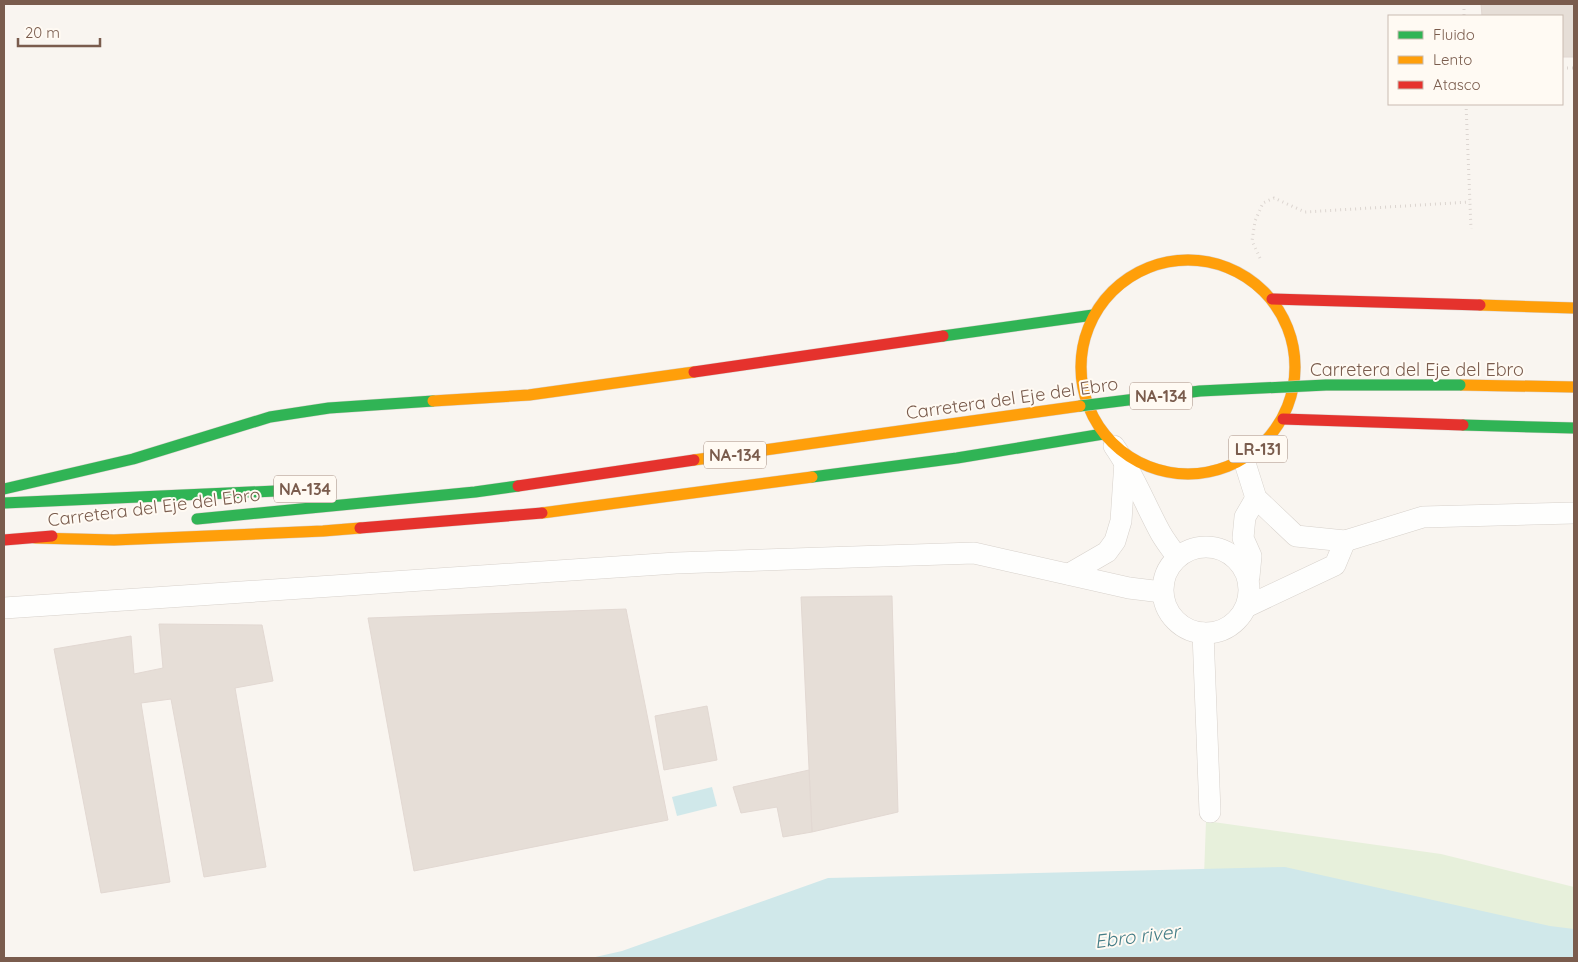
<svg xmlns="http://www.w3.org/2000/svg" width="1578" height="962" font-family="Quicksand,sans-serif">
<rect width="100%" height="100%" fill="#f9f5f0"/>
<path fill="#e7f0db" d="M1206,821L1441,854L1574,887V958H1201Z"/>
<g fill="#d0e8ea">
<path d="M712,787L717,806L677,816L672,797Z"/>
<path d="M1285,867L1550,926L1574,929V958H591L622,951L828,878Z"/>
</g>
<g fill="#e6ded7" stroke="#e2d8d2">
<path d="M1481,4H1574V57H1562V16H1482Z"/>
<path d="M892,596L898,812L812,832L801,597Z"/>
<path d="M626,609L668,820L414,871L368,618Z"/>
<path d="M159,624L262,625L273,681L235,688L266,867L204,877L171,699L141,703L170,882L101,893L54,649L131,636L134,674L163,668Z"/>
<path d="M707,706L717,760L664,770L655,716Z"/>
<path d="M809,770L812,832L783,837L777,807L741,813L733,787Z"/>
</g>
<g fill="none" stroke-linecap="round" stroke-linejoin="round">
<defs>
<g id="street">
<path d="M1114,446C1133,473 1144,502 1159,530C1164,540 1171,548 1177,557"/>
<path d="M1244,460L1256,498L1296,536L1345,541L1423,517L1574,513"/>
<circle cx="1206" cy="590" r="43"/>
<path d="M1069,574L1107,552L1115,541L1121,521L1125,461"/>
<path d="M1249,577L1251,556L1243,538L1245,517L1256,498"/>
<path d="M1246,607L1335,565L1345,541"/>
<path d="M4,608L676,563L974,553L1129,588L1162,592"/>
<path d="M1203,633L1210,812"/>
</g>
<g id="fast">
<path d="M943,336L1093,315"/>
<path d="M1463,425L1574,428"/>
<path d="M812,477L957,458L1103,434"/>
<path d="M4,489L133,459L270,417L329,408L433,401"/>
<path d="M4,503L320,489"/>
<path d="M197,519L475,492L518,486"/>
</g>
<g id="slow">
<circle cx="1188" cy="367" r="107"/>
<path d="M1480,305L1574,308"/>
<path d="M1460,385L1574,387"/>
<path d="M433,401L529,395L694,372"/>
<path d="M694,460L864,436"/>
<path d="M542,513L812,477"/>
<path d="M35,538L114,540L323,531L360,528"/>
</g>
<g id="jam">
<path d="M1272,299L1480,305"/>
<path d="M694,372L943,336"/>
<path d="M1283,419L1463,425"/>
<path d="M518,486L694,460"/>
<path d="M360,528L542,513"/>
<path d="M4,540L52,536"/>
</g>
</defs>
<use href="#street" stroke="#d7d1cb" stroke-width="22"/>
<use href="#fast" stroke="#dad1cc" stroke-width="12"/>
<use href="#slow" stroke="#dad1cc" stroke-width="12"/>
<use href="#jam" stroke="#dad1cc" stroke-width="12"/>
<g stroke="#dcd5d0" stroke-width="3" stroke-dasharray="1 4" stroke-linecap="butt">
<path d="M1464,4V16"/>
<path d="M1562,68H1574"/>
<path d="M1466,104L1471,229"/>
<path d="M1260,258L1252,241L1255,221L1263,203L1274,198L1305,212L1470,202"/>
</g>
<use href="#street" stroke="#fefefd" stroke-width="21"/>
<use href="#fast" stroke="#30b455" stroke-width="11"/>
<use href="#slow" stroke="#ff9f0a" stroke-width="11"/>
<use href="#jam" stroke="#e5322d" stroke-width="11"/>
<defs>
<path id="fast-bridge" d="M1080,406L1200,391L1326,385H1460"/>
<path id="slow-bridge" d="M864,436L1080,406"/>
</defs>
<use href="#fast-bridge" stroke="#dad1cc" stroke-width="12" stroke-linecap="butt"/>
<use href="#slow-bridge" stroke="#dad1cc" stroke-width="12" stroke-linecap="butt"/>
<use href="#fast-bridge" stroke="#30b455" stroke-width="11"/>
<use href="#slow-bridge" stroke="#ff9f0a" stroke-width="11"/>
</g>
<g text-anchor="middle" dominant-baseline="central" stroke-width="4" stroke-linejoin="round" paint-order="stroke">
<g fill="#fffaf3" stroke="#a28b7f" stroke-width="1">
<rect x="1130" y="382.5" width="62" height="27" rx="4"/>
<rect x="1229" y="435.5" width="58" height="27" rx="4"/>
<rect x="704" y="441.5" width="62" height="27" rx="4"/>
<rect x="274" y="475.5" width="62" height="27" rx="4"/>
</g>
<g font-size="16" font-weight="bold" fill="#7a5c4d">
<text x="1161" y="396">NA-134</text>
<text x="1258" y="449">LR-131</text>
<text x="735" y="455">NA-134</text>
<text x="305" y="489">NA-134</text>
</g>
<g font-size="18" fill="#7a5c4d" stroke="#fffaf3">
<text x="1417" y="369">Carretera del Eje del Ebro</text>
<text transform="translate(1012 398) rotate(-8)">Carretera del Eje del Ebro</text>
<text transform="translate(154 507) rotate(-7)">Carretera del Eje del Ebro</text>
</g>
<g font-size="19" font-style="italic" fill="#437c86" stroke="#fffaf3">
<text transform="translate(1137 936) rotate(-7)">Ebro river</text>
</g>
</g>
<rect width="1578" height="962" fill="none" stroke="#7a5c4d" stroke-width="10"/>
<rect x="1388" y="15" width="175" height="90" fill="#fffaf3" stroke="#cabbb1"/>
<rect x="1398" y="31" width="25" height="8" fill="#30b455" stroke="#cabbb1"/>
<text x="1433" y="40" font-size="15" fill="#7a5c4d">Fluido</text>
<rect x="1398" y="56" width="25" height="8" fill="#ff9f0a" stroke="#cabbb1"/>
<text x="1433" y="65" font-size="15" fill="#7a5c4d">Lento</text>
<rect x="1398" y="81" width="25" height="8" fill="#e5322d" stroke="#cabbb1"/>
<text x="1433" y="90" font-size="15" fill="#7a5c4d">Atasco</text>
<path d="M18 38v8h82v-8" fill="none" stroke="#7a5c4d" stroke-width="2.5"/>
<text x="25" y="38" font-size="15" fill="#7a5c4d" stroke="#fffaf3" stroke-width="4" paint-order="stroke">20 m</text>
</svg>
